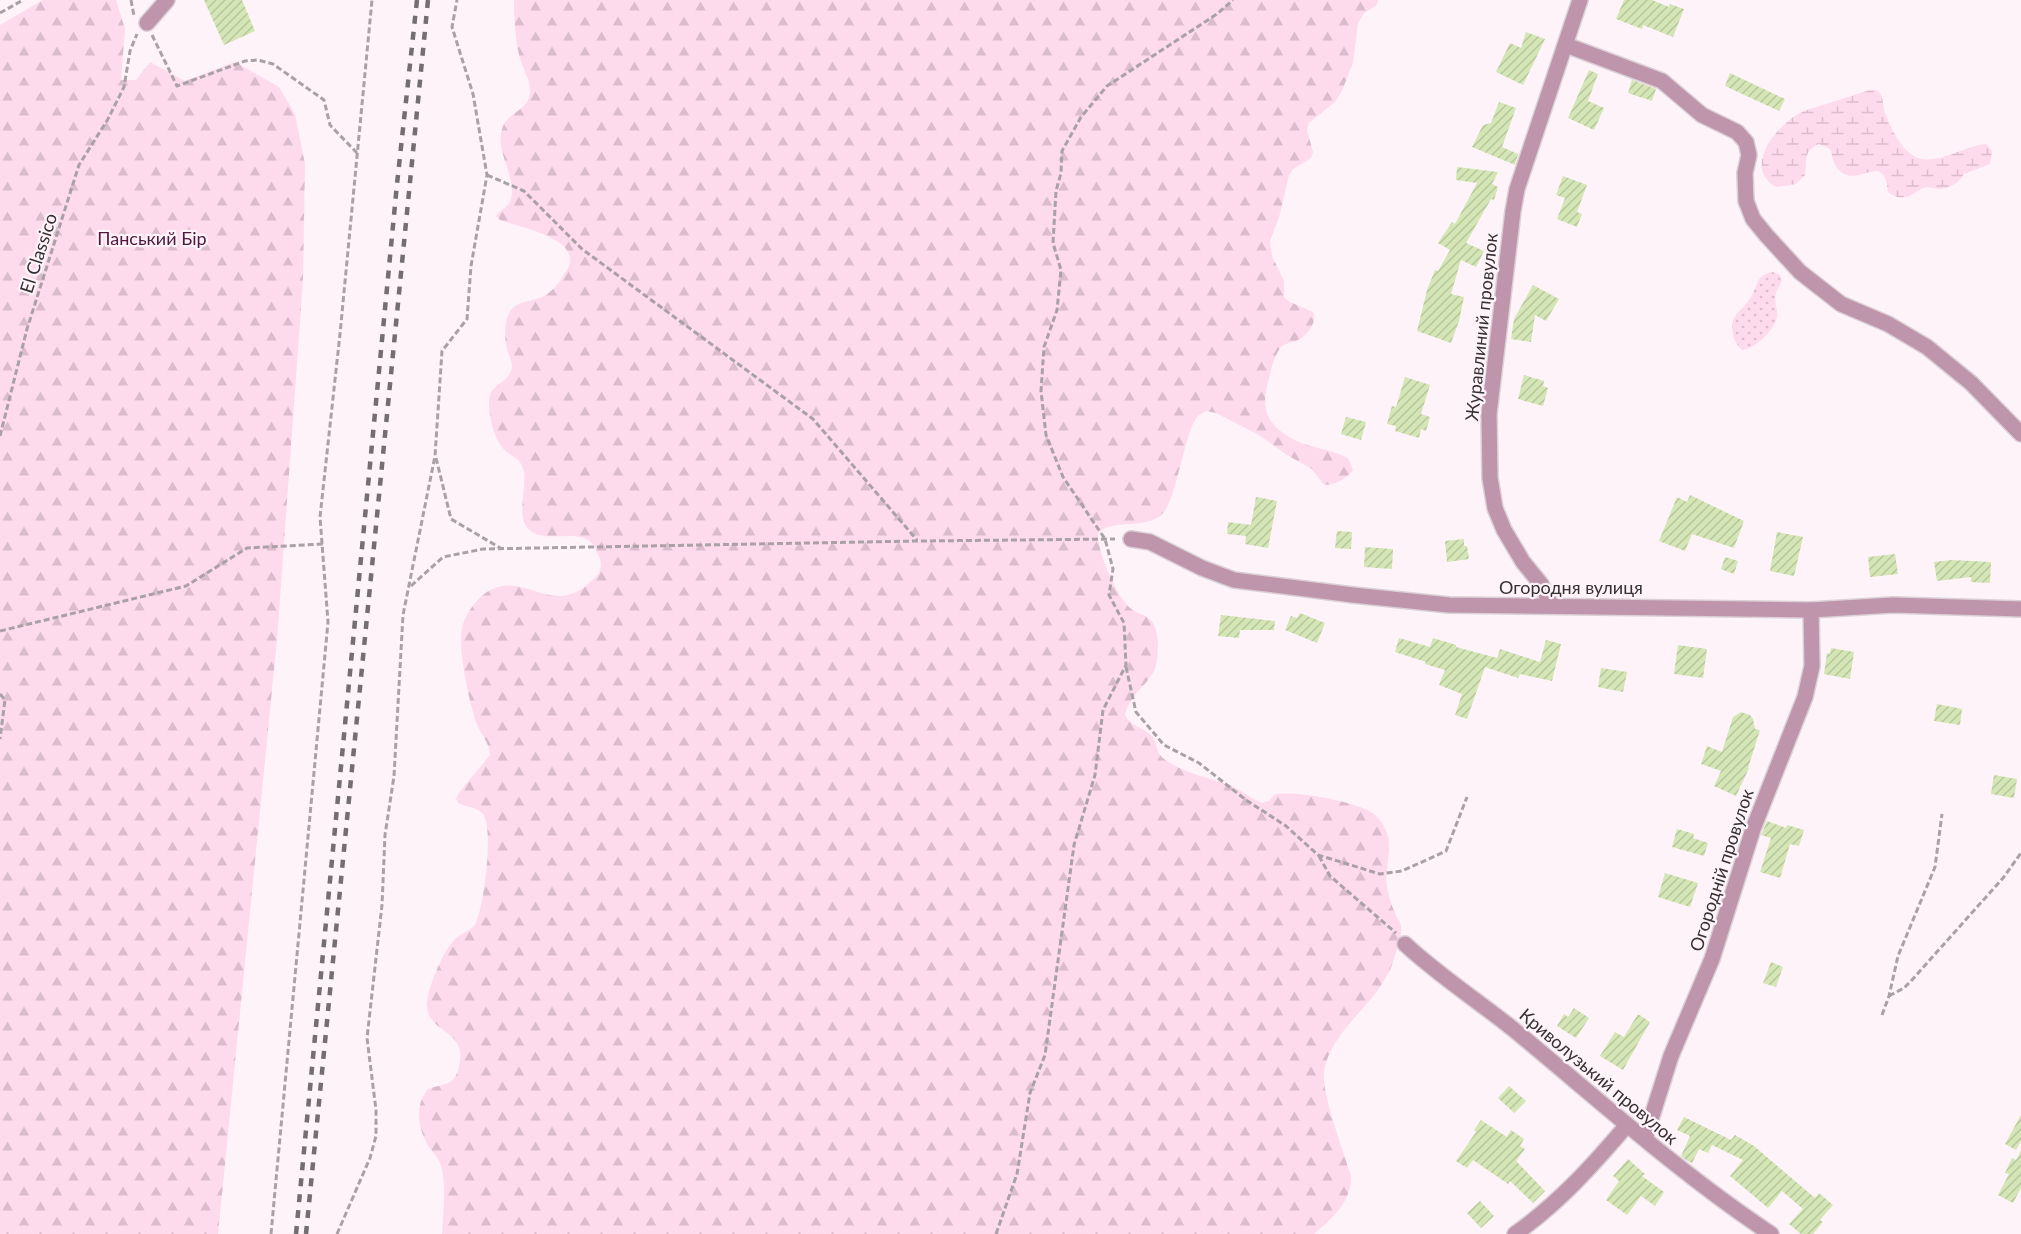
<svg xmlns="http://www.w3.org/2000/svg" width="2021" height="1234" font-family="Lato,sans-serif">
<defs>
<pattern id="grass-dots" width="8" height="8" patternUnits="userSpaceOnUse" patternTransform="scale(1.5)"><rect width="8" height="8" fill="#fedaed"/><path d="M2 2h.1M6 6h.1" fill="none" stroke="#dabccc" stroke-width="1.8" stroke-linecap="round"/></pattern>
<pattern id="forest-firs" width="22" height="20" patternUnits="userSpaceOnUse" patternTransform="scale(1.5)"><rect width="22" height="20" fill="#fedaed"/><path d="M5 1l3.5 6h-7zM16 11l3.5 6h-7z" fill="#dabccc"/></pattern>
<pattern id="wetland-marsh" width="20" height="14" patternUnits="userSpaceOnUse" patternTransform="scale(1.5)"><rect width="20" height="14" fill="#fedaed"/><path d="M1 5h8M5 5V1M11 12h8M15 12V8" fill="none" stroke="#dabccc"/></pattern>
<pattern id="building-hatch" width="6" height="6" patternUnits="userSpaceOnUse" patternTransform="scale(1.5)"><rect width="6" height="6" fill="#d4e6b5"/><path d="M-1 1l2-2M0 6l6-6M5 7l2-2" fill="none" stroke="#b7c69c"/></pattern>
</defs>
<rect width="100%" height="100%" fill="#fef3f9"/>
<path fill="url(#grass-dots)" d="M1772,272L1779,274L1782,280C1781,285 1777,289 1776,293C1773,302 1779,310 1777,318C1774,330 1755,349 1742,350C1737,345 1734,341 1733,334C1728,315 1743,311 1751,297C1759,284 1755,276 1772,272Z"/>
<g fill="url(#forest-firs)">
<path d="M43,0H116L125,29L121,80H136L150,62L185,81L235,62L279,87L295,114L305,164L303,280L277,640L218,1234H0V25Z"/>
<path d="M514,0H1378L1377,5L1364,13L1358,23L1353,63L1341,93L1335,102L1309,123L1307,130L1313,152L1311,158L1293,169L1289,175L1280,214L1270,241L1272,256L1284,281V297L1288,301L1313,312C1318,322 1306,337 1296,341C1290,343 1285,343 1280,348C1275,356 1272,365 1270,374C1262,402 1261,420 1289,437C1307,448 1328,448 1346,457L1349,460L1353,470C1347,479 1334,485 1324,485L1312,469L1287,455L1259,435L1216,413L1206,411C1204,413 1200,414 1198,416C1186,427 1178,489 1166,509C1151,533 1117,516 1098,533C1097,551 1115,592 1127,605C1133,612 1140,613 1147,617C1160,624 1159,652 1156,665C1153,682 1130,692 1125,715C1130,726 1142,727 1150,734C1158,741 1155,752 1163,758C1181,773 1208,777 1229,785C1241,790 1250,798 1262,803L1269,801L1274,795C1292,789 1355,802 1371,812C1378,816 1384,825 1387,833C1393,850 1384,869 1387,887C1389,896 1391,905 1395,913C1396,917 1400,921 1401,925C1403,936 1395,954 1392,965C1377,1004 1331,1030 1324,1071C1321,1092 1344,1153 1351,1176C1352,1201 1332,1219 1314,1234H442C443,1215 447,1180 440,1163C438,1157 432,1152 429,1147C418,1129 414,1106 428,1089C435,1086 443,1086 450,1082C455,1078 458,1073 459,1066C469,1028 425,1035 427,1002C429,985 443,951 455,939C462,932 471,932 476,923C484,905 494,829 483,814C478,807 466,807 458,803L456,799L458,794L490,755C490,743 480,734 476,722C469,700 458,652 462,629C464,616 476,599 487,592C525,569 550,618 589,583C595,578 601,573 601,565C601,560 599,556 597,552C587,524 552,544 532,532C514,521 527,489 524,472C521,456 509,457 501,446C493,435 489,416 489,403C489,383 506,385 511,371C514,363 509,357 507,349C504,338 504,319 511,310C519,300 534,302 544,296C553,291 560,282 565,273C589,239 521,228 500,220L496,216C500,210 509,207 511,199C517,175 493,150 503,126C510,111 530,110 530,91C530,79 522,67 519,55C515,37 514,19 514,0Z"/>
</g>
<path fill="url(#wetland-marsh)" d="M1870,90C1874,90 1876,89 1879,92C1883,96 1883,104 1884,110C1889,125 1902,153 1918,158C1939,165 1966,145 1986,144L1992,151L1990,164L1964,174L1958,182L1947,188L1940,189L1926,187C1912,192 1906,205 1888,192C1887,188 1887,182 1885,178C1876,159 1854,189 1837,168C1832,162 1833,155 1830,149L1819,144C1801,152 1808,162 1805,175L1796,184L1776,187C1740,167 1780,121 1804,111Z"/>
<g fill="url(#building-hatch)">
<path d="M204,0H242L255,31L224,45Z"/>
<path d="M1624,0H1652L1669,7L1670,4L1684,9L1673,37L1643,25L1642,29L1616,19Z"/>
<path d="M1526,32L1545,39L1523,85L1496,72L1510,43L1521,48Z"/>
<path d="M1589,70L1598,74L1588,101L1604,108L1594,130L1568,118Z"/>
<path d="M1730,73L1785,99L1779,111L1725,86Z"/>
<path d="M1632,80L1656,89L1652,101L1628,93Z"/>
<path d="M1499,102L1516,108L1502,147L1518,154L1515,165L1472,147L1483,125L1491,123Z"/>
<path d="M1457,167L1498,172L1492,184L1498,187L1494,200L1491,199L1466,243L1484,251L1476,267L1461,260L1451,294L1464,297L1459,321L1451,343L1417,331L1427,290L1435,270L1438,271L1450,250L1438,243L1452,222L1455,224L1477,183L1456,180Z"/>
<path d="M1563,176L1587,185L1577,212L1582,214L1577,227L1557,219L1565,198L1556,195Z"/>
<path d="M1533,285L1559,299L1546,321L1535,315L1531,342L1511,339L1514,319Z"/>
<path d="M1524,375L1544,381L1543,386L1548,388L1543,406L1518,399Z"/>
<path d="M1405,377L1430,385L1421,414L1430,417L1426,431L1421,429L1419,438L1395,431L1396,426L1387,424L1392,406L1396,407Z"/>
<path d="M1346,417L1366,422L1361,440L1341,434Z"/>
<path d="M1690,495L1744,521L1734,548L1692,534L1685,551L1659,541L1677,497L1687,502Z"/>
<path d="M1256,497L1277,501L1268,548L1245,544L1246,536L1227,534L1228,522L1251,525Z"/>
<path d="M1337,531L1352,532L1351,549L1335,548Z"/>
<path d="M1777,532L1803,537L1794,576L1770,571Z"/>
<path d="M1464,539V546H1467L1469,559L1447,562L1445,541Z"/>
<path d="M1365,547L1393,549L1392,569L1364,567Z"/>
<path d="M1895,554L1898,574L1870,577L1868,557Z"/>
<path d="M1725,557L1738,561L1734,574L1721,569Z"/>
<path d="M1952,560L1991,562L1990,583L1971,582V577L1937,581L1934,562Z"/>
<path d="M1300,613L1325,623L1317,643L1285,630L1291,616L1297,618Z"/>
<path d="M1221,615L1275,621L1274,630H1240L1239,638L1218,636Z"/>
<path d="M1399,638L1430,647L1433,638L1456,645V647L1497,658L1500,649L1540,662L1546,640L1561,644L1552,681L1520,674L1518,678L1485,667L1467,719L1455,715L1462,694L1439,685L1445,670L1425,664L1426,662L1395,652Z"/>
<path d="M1678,645L1707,649L1703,678L1674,674Z"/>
<path d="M1831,648L1854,652L1850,679L1824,674L1827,653L1830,654Z"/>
<path d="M1601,668L1627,672L1623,692L1598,687Z"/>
<path d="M1937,704L1962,709L1960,725L1934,721Z"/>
<path d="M1741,712L1750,715L1753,719L1755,729L1760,730L1748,768H1749L1736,796L1714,786L1721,771L1701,764L1707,746L1722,752L1733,717Z"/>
<path d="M1994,775L2017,779L2014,798L1991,794Z"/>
<path d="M1767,821L1786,828L1787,825L1804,830L1799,846L1790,844L1780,878L1760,872L1771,838L1761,835Z"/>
<path d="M1677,829L1694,834L1693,838L1708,843L1704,856L1672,847Z"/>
<path d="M1665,873L1698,883L1690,907L1658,897Z"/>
<path d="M1771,962L1783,967L1776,987L1763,983Z"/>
<path d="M1574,1008L1589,1018L1576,1038L1557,1026L1564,1014L1568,1017Z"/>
<path d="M1638,1014L1650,1022L1623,1070L1600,1056L1615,1032L1624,1037Z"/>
<path d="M1509,1086L1526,1101L1514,1113L1498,1098Z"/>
<path d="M2021,1115V1141L2016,1150L2005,1144Z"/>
<path d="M1684,1117L1731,1140L1735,1135L1754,1146L1815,1198L1819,1193L1833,1205L1820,1220L1823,1222L1813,1234H1801L1789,1224L1803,1209L1782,1191L1768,1208L1730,1176L1743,1160L1712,1145L1708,1153L1699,1149L1692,1163L1686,1160L1681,1156L1690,1136L1677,1130Z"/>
<path d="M1481,1120L1507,1137L1511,1130L1524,1139L1520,1146L1525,1149L1516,1161L1545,1191L1533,1203L1510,1181L1508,1184L1473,1160L1467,1168L1456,1161L1476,1132L1474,1130Z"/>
<path d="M2021,1150V1188L2013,1203L1998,1195L2009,1174L2005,1173L2012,1158L2016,1160Z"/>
<path d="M1628,1159L1645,1174L1642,1176L1664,1192L1655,1206L1641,1196L1627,1215L1606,1200L1619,1181L1613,1176Z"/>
<path d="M1480,1201L1494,1216L1481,1228L1467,1213Z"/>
</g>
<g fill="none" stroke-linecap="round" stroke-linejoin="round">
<defs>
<g id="minor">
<path d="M147,23L167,0"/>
<path d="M1566,45L1662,81L1702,115L1737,132L1746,142L1749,155L1745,173L1746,201L1753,219L1767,236L1800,272L1841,304L1888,324L1927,347L1971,383L2021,434"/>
<path d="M1131,539L1150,542L1202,568L1234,580L1353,595L1449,605L1811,610L1893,605L2021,609"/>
<path d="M1551,605L1541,584L1523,562L1504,530L1495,508L1490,478L1489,414L1513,211L1517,189L1580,0"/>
<path d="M1405,944C1438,975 1477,1000 1513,1029C1598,1099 1679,1173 1771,1234"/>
<path d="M1645,1138L1671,1056L1712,959L1753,829L1805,697L1812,666L1811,610"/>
<path d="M1515,1234C1559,1203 1593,1165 1627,1125"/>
</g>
</defs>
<use href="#minor" stroke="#dad0d5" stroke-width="18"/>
<g stroke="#a9a1a5" stroke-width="3" stroke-dasharray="6 3" stroke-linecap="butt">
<path d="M131,0L134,16"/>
<path d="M0,13L23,0"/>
<path d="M152,35L177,86L245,61L258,60L273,64L324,100L330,125L357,153"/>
<path d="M487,175L524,191L582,249L813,419L917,540"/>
<path d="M0,436L27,329L79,165L108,119L124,87L130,51L137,34"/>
<path d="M436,458L451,519L502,549"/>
<path d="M411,586L443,557L483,549L918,541L1115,539"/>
<path d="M0,631L186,586L247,548L323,544"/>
<path d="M1126,667L1136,712L1164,745L1199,763L1246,800L1286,826L1318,855L1380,874L1402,871L1446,851L1467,797"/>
<path d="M0,694L5,700L0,739"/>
<path d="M1319,856L1330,876L1396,933"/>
<path d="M1889,996L1904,988L1911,981L2003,878L2021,853"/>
<path d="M1882,1015L1889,996L1898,956L1935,867L1942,814"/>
<path d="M271,1234L328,622L320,517L340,334L372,0"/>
<path d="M337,1234L370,1158L376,1136V1110L367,1038L382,905L385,835L394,776L403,615L435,456L442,351L467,319L471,266L487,175L473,94L452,27L457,0"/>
<path d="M996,1234L1017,1174L1030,1093L1045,1055L1074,845L1095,775L1103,710L1126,665L1124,623L1109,595L1113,569L1105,539L1063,477L1046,435L1041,391L1044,347L1057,310L1061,270L1053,243L1056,191L1061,173L1062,151L1081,117L1107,86L1217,14L1233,0"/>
</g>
<use href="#minor" stroke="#be95ab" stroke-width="15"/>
<g stroke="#746e71" stroke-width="4.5" stroke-dasharray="8 8" stroke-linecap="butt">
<path d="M296,1234L397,184L417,0"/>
<path d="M306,1234L428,0"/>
</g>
</g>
<g text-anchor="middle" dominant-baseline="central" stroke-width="4.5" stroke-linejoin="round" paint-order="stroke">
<g font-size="18" fill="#51173c" stroke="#fef3f9">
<text x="152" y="238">Панський Бір</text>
</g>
<g font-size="18" fill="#353133" stroke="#fef3f9">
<text transform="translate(38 253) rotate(-72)">El Classico</text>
<text transform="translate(1481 327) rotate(-84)">Журавлиний провулок</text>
<text x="1571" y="587">Огородня вулиця</text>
<text transform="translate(1721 870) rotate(-72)">Огородній провулок</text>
<text transform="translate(1599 1076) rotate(40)">Криволузький провулок</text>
</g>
</g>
</svg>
